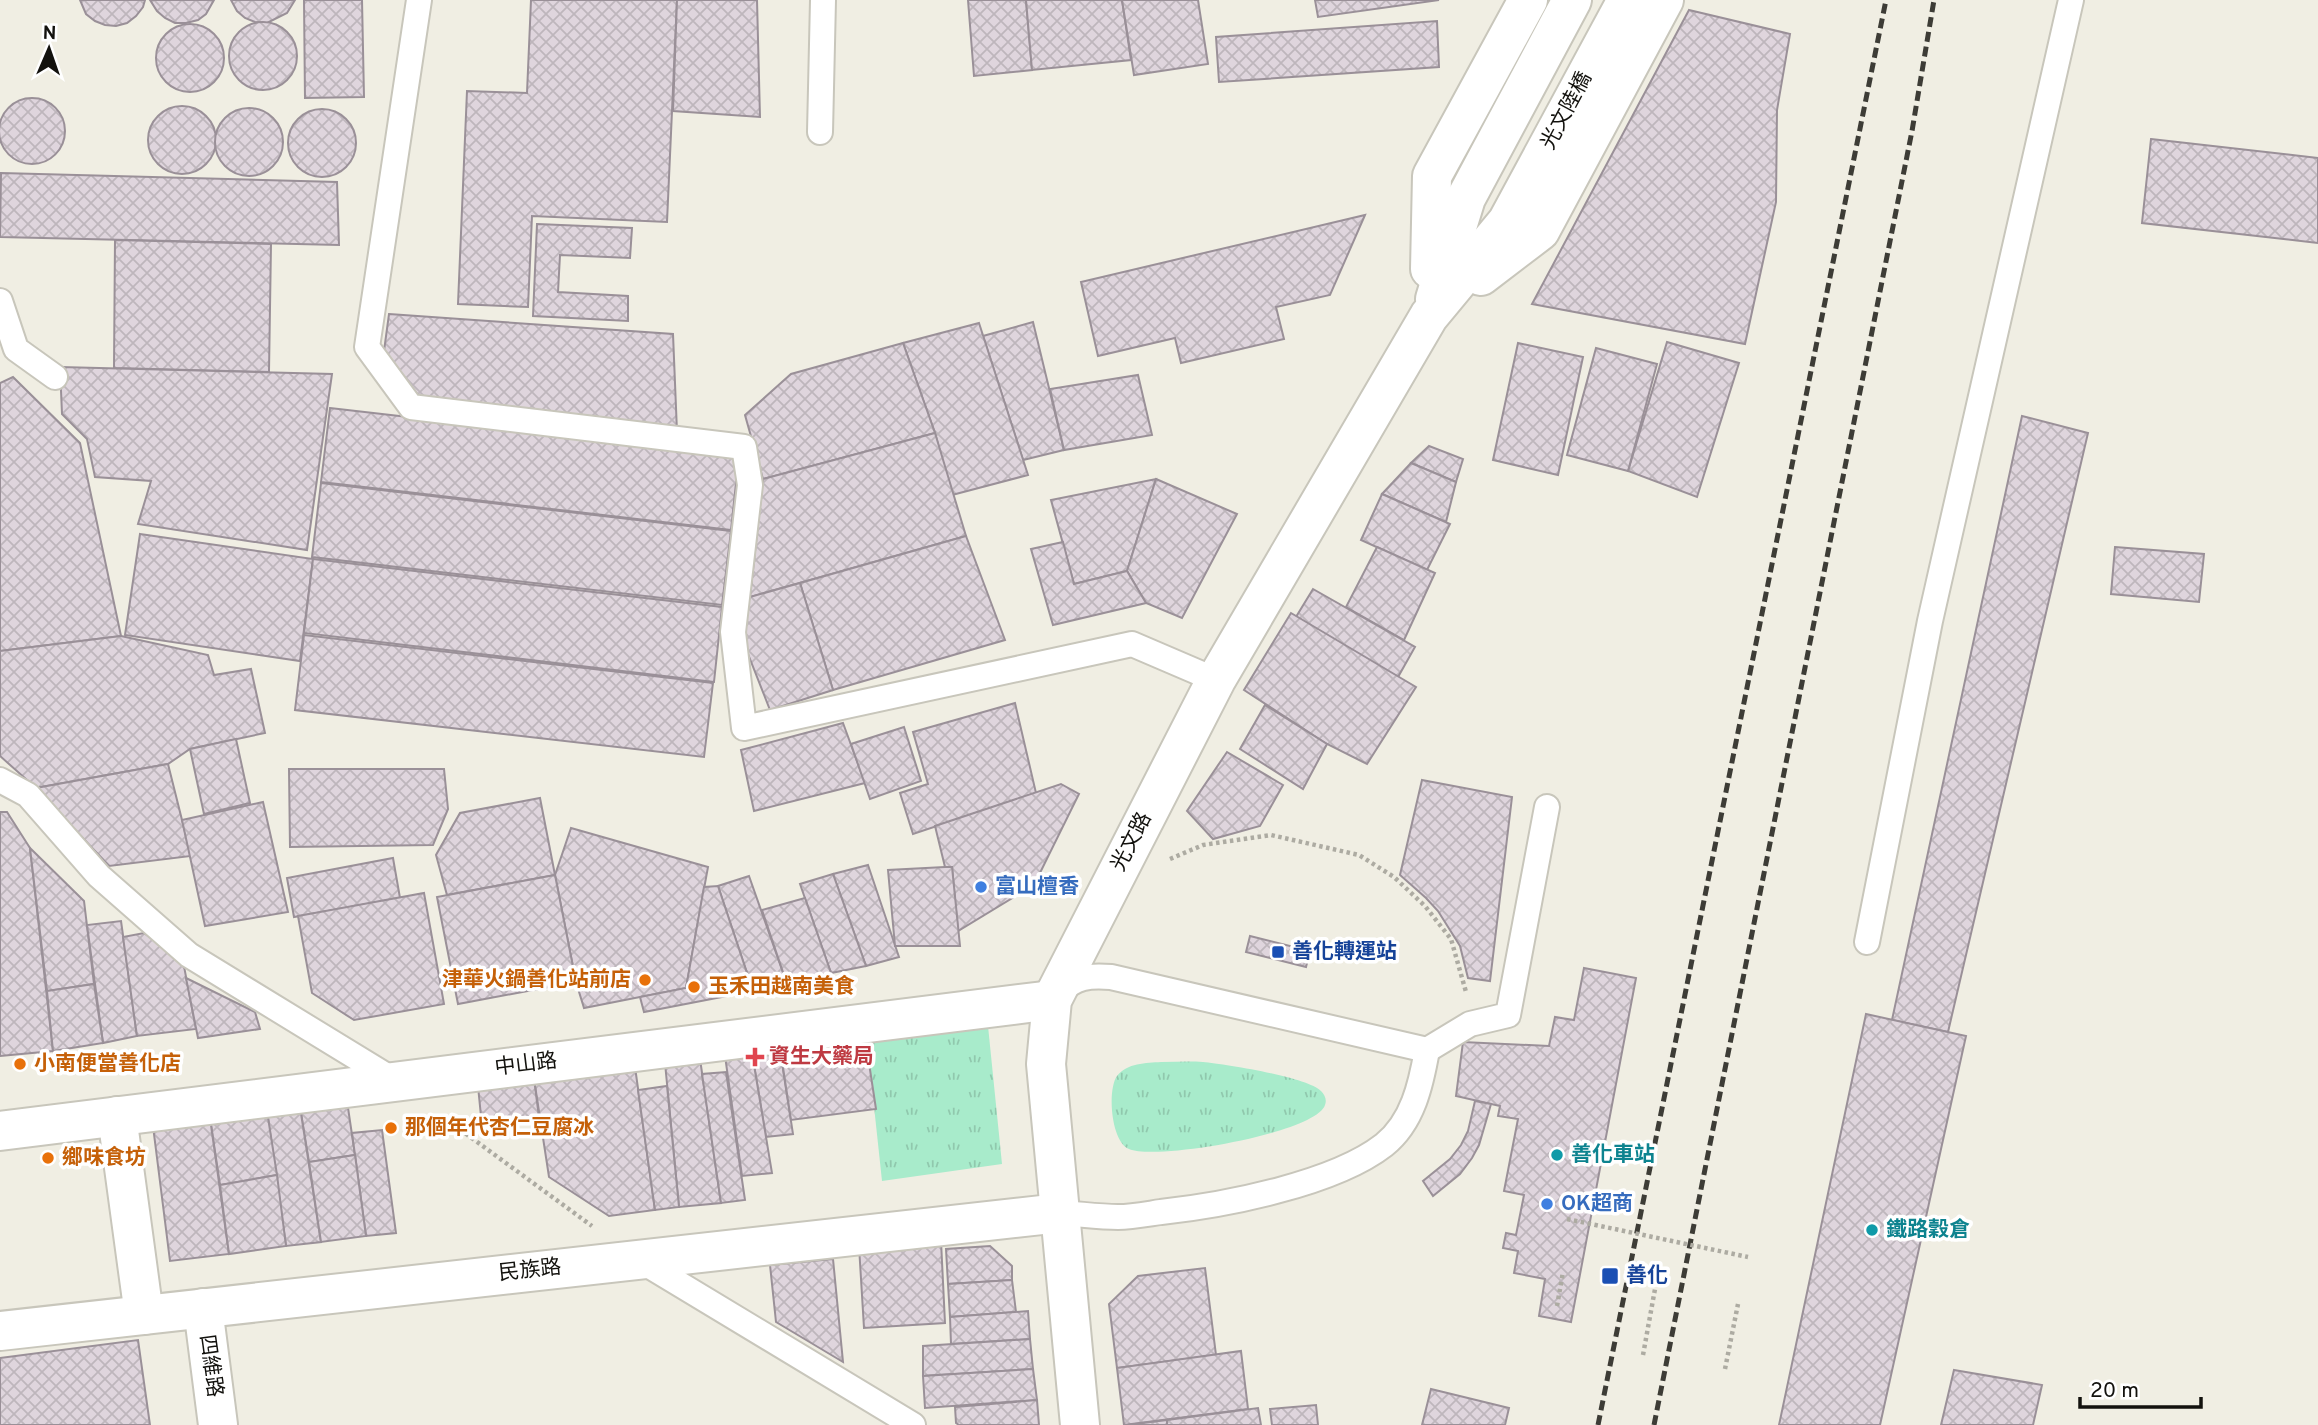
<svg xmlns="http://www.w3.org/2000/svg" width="2318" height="1425" font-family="Overpass,'Noto Sans TC',sans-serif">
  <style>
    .grass { fill: url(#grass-tufts) }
    .building { fill: url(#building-cross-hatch); stroke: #9a9098; stroke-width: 2 }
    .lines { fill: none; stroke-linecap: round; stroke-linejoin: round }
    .service-casing { stroke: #c8c6bb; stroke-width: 28 }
    .minor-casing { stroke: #c8c6bb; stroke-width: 42 }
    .tertiary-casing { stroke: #c8c6bb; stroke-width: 42 }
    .path { stroke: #adaba2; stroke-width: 4.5; stroke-dasharray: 3.5 3.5; stroke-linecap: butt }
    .service { stroke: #fff; stroke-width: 24 }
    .minor { stroke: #fff; stroke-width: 38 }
    .tertiary { stroke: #fff; stroke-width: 38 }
    .rail { stroke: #3d3c36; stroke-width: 5; stroke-dasharray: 10 5; stroke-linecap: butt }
    .path-bridge { stroke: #adaba2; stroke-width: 4.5; stroke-dasharray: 3.5 3.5; stroke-linecap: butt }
    .shop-dot { fill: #3f7fe0; stroke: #fff; stroke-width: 2.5 }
    .transit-dot { fill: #1a4fb4; stroke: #fff; stroke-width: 2.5 }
    .food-dot { fill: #e8710a; stroke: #fff; stroke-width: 2.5 }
    .health-dot { fill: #e0444e; stroke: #fff; stroke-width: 2.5 }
    .culture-dot { fill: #0f9aa8; stroke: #fff; stroke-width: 2.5 }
    .labels { text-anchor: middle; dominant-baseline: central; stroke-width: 7; stroke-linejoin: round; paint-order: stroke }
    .street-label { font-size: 21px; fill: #13120e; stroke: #fff }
    .shop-label { font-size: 21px; font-weight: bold; fill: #366cbe; stroke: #fff; text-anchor: start }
    .transit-label { font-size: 21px; font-weight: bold; fill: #164399; stroke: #fff; text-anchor: start }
    .food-label { font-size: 21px; font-weight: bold; fill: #c56008; stroke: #fff; text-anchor: start }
    .health-label { font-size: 21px; font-weight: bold; fill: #be3a42; stroke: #fff; text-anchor: start }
    .culture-label { font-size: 21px; font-weight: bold; fill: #0d838f; stroke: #fff; text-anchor: start }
  </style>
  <defs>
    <pattern id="grass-tufts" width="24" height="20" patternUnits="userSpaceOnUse" patternTransform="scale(1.75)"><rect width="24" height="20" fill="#a8ebcb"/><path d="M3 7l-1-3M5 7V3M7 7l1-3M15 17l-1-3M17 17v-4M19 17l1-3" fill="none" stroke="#90c8ad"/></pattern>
    <pattern id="building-cross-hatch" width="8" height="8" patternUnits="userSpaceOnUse" patternTransform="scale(1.75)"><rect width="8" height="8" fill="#dfd5dd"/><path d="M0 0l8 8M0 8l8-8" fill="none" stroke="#beb6bc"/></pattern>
  </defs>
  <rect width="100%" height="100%" fill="#f0eee3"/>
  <!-- grass -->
  <g class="grass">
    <path d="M988 1026 1002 1164 882 1181 867 1041Z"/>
    <path d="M1161 1062C1175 1062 1189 1061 1203 1062 1225 1064 1307 1077 1321 1091 1325 1095 1327 1100 1325 1105 1316 1133 1157 1161 1129 1149 1111 1142 1107 1090 1117 1076 1127 1063 1146 1063 1161 1062Z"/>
  </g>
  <!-- building -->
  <g class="building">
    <path d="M80 0H145L143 7 136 16 127 23 116 26 105 25 95 21 86 14Z"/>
    <path d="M150 0H214L206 14 198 20 186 23H175L165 18 157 11Z"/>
    <path d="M231 0H295L287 13 267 23 255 22 245 18 237 11Z"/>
    <path d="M304 0H362L364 97 305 98Z"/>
    <path d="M531 0H677L667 222 532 216 528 307 458 304 467 91 527 93Z"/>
    <path d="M677 0H757L760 117 673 111Z"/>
    <path d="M968 0H1028H1026L1032 70 974 76Z"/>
    <path d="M1026 0H1122L1131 60 1032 70Z"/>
    <path d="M1122 0H1198L1208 64 1134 75Z"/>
    <path d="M1315 0H1439L1318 17Z"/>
    <path d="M1689 10 1790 34 1777 110 1776 202 1745 344 1532 304Z"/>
    <path d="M1437 21 1439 67 1219 82 1216 37Z"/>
    <circle cx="263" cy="56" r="34"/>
    <circle cx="190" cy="58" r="34"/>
    <circle cx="32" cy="131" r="33"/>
    <circle cx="182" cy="140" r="34"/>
    <circle cx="249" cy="142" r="34"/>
    <circle cx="322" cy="143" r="34"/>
    <path d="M2151 139 2318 158V243L2142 223Z"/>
    <path d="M1 173 337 182 339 245 0 237Z"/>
    <path d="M1365 215 1330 295 1276 307 1284 339 1181 363 1175 338 1098 356 1081 282Z"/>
    <path d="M537 224 632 228 630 258 560 255 558 292 628 296V321L533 316Z"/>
    <path d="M115 240 271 244 269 372 114 368Z"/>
    <path d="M389 314 673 334 677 432 425 404 384 351Z"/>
    <path d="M1033 322 1064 450 1023 460 983 336Z"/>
    <path d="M979 323 1028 475 952 495 935 433 903 343Z"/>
    <path d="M1667 342 1739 363 1697 497 1628 471Z"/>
    <path d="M903 343 935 433 763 479 745 415 791 374Z"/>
    <path d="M1518 343 1583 357 1558 475 1493 460Z"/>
    <path d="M1596 348 1657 364 1628 471 1567 455Z"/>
    <path d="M60 367 332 374 307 550 138 524 151 481 95 477 87 439 62 414Z"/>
    <path d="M1138 375 1152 435 1064 450 1050 389Z"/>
    <path d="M13 377 80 443 121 636 0 651V383Z"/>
    <path d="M330 408 739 455 731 530 321 482Z"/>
    <path d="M2022 416 2088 433 1948 1032 1892 1020Z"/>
    <path d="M935 433 966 536 750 597 763 479Z"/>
    <path d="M1429 446 1463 459 1456 482 1411 463Z"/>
    <path d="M1411 463 1456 482 1446 522 1382 494Z"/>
    <path d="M1156 479 1127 571 1074 584 1051 500Z"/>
    <path d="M1156 479 1237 514 1182 618 1146 603 1127 571Z"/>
    <path d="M321 483 731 531 722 605 312 557Z"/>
    <path d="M1382 494 1450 524 1427 570 1361 540Z"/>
    <path d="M140 534 313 559 300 661 125 635Z"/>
    <path d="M966 536 1005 640 833 690 800 583Z"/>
    <path d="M1063 542 1074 584 1127 571 1146 603 1053 625 1031 549Z"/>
    <path d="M1377 547 1435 573 1404 640 1346 607Z"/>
    <path d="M2115 547 2204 554 2199 602 2111 594Z"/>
    <path d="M313 559 722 607 714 682 304 633Z"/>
    <path d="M800 583 833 690 770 710 739 631 750 597Z"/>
    <path d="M1313 589 1415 647 1398 677 1296 617Z"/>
    <path d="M1291 613 1416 687 1367 764 1327 744 1244 690Z"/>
    <path d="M304 635 713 683 704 757 295 710Z"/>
    <path d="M121 636 208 655 214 675 251 669 265 733 190 749 168 764 36 788 0 756V651Z"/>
    <path d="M1015 703 1036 793 913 834 900 793 928 784 913 732Z"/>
    <path d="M1265 705 1327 744 1303 789 1240 749Z"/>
    <path d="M843 723 865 783 754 811 741 750Z"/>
    <path d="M904 727 921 781 870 799 851 744Z"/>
    <path d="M236 739 250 803 204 814 190 749Z"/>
    <path d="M1227 752 1283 785 1260 826 1213 839 1187 811Z"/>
    <path d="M168 764 191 856 109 866 36 788Z"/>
    <path d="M289 769H444L448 809 433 845 290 847Z"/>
    <path d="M1422 780 1512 797 1490 981 1468 978 1460 946 1438 911 1426 898 1400 875Z"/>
    <path d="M1061 784 1079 794 1034 885 958 931 952 867H945L935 826Z"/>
    <path d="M540 798 555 875 447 895 436 855 460 813Z"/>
    <path d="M263 802 288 912 205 926 182 820Z"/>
    <path d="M0 812H7L30 848 53 1051 0 1056Z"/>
    <path d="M571 828 708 867 686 988 584 1008 576 982 555 875Z"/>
    <path d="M30 848 84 901 94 984 47 991Z"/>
    <path d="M393 858 400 898 294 917 287 878Z"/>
    <path d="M868 865 899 957 866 966 833 874Z"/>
    <path d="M945 867H952L960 946H895L888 870Z"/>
    <path d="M833 874 866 966 831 973 800 884Z"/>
    <path d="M555 875 576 982 458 1004 437 897Z"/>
    <path d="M749 876 787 984 753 991 718 886Z"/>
    <path d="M718 886 753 991 644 1012 640 997 686 988 704 887Z"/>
    <path d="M424 893 444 1004 354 1020 312 993 298 916Z"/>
    <path d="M805 898 831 973 787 984 762 910Z"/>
    <path d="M121 921 137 1036 103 1043 87 925Z"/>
    <path d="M144 933 183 961 196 1029 137 1036 123 937Z"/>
    <path d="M1250 936 1310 951 1306 967 1246 952Z"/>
    <path d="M1584 968 1636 978 1571 1322 1539 1316 1545 1279 1514 1273 1518 1251 1503 1248 1506 1233 1516 1235 1524 1195 1504 1191 1518 1119 1498 1116 1500 1106 1456 1096 1463 1042 1549 1046 1555 1017 1574 1020Z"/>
    <path d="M186 978 255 1012 260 1029 198 1038Z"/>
    <path d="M94 984 103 1043 53 1051 47 991Z"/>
    <path d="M1866 1014 1966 1036 1880 1425H1779Z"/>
    <path d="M780 1050 793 1134 766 1137 752 1053Z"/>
    <path d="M867 1050 876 1109 791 1120 782 1061Z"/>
    <path d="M752 1053 772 1173 742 1176 725 1056Z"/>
    <path d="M700 1059 721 1203 679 1207 665 1063Z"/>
    <path d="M635 1067 655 1210 609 1216 549 1177 534 1079Z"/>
    <path d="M726 1072 745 1200 721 1203 702 1074Z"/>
    <path d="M534 1079 539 1117 482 1126 478 1086Z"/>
    <path d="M667 1086 679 1207 655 1210 638 1090Z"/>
    <path d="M347 1101 355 1155 309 1162 300 1107Z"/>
    <path d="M1475 1101 1491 1104 1479 1145 1472 1158 1460 1174 1433 1196 1423 1181 1450 1159 1461 1145 1468 1131Z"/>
    <path d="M300 1107 321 1242 286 1246 267 1111Z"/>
    <path d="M267 1111 277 1175 220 1185 210 1118Z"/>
    <path d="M210 1118 229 1254 170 1261 153 1126Z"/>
    <path d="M382 1130 396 1233 366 1236 352 1133Z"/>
    <path d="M355 1155 366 1236 321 1242 309 1162Z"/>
    <path d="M277 1175 286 1246 229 1254 220 1185Z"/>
    <path d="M941 1241 945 1323 864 1328 859 1246Z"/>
    <path d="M990 1246 1012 1266V1280L948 1284 946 1249Z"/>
    <path d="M833 1259 843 1362 776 1322 770 1265Z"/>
    <path d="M1205 1268 1216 1355 1117 1368 1109 1304 1138 1276Z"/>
    <path d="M1012 1280 1016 1312 950 1317 948 1284Z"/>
    <path d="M1028 1311 1030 1339 951 1344 950 1317Z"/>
    <path d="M1030 1339 1033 1369 923 1376V1346Z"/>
    <path d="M138 1340 150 1425H0V1358Z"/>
    <path d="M1241 1351 1248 1409 1124 1425 1117 1368Z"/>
    <path d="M1033 1369 1037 1400 925 1408 923 1376Z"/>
    <path d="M1954 1370 2042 1385 2033 1425H1941Z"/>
    <path d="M1431 1389 1509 1408 1505 1425H1422Z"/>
    <path d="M1037 1400 1039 1425H959L956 1423 955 1407Z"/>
    <path d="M1316 1405 1318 1425H1272L1270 1409Z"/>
    <path d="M1258 1408 1261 1425H1167V1420Z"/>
    <path d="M1167 1420V1425H1127Z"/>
  </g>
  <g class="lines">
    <defs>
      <g id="service">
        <path d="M419 0 367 347 411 407 744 447 750 485 733 632 744 728 1132 644 1216 680"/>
        <path d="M820 132 823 0"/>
        <path d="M0 301 16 349 55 377"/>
        <path d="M0 780 28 795 99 876 189 955 395 1081"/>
        <path d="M1867 942 1930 621 2071 0"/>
        <path d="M1060 992C1075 977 1089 975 1111 977L1427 1050C1421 1084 1413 1122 1384 1145 1334 1184 1225 1205 1161 1212 1147 1214 1132 1217 1118 1217 1099 1217 1079 1214 1060 1213"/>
        <path d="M1427 1050 1470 1024 1508 1015 1547 807"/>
        <path d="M638 1259 913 1425"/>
      </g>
      <g id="minor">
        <path d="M117 1116 144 1315"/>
        <path d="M0 1131 1052 1000"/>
        <path d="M203 1308 218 1425"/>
        <path d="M0 1331 1060 1213"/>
      </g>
      <g id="tertiary">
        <path d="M1430 269 1432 176 1528 0"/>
        <path d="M1481 276 1540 231 1664 0"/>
        <path d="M1435 299 1466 198 1572 0"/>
        <path d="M1080 1425 1046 1064 1052 1000 1216 680 1429 316 1507 222 1627 0"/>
      </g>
    </defs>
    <!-- service casing -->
    <use href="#service" class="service-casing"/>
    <!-- minor casing -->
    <use href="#minor" class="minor-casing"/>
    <!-- tertiary casing -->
    <use href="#tertiary" class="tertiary-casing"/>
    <!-- path -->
    <g class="path">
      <path d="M1170 859 1203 845 1271 835 1359 855 1394 877 1425 906 1451 939 1466 992"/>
      <path d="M443 1117 592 1226"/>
      <path d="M1557 1306 1563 1272"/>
      <path d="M1643 1355 1655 1289"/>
      <path d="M1725 1369 1738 1304"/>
    </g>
    <!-- service -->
    <use href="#service" class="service"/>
    <!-- minor -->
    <use href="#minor" class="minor"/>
    <!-- tertiary -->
    <use href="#tertiary" class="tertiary"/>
    <!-- rail -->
    <g class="rail">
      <path d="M1598 1425 1886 0"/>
      <path d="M1654 1425 1912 131 1934 0"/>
    </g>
    <!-- path-bridge -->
    <path class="path-bridge" d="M1567 1219 1748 1257"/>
  </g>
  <!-- markers -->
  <g class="shop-dot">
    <circle cx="981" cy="887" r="7"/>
    <circle cx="1547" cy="1204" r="7"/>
  </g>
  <g class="transit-dot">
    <rect x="1271" y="945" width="14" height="14" rx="3.5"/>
    <rect x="1601" y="1267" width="18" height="18" rx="3.5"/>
  </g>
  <g class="food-dot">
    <circle cx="645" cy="980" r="7"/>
    <circle cx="694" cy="987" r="7"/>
    <circle cx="20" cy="1064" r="7"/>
    <circle cx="391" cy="1128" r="7"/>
    <circle cx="48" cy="1158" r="7"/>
  </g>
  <path class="health-dot" d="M751.5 1046.5h7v7h7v7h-7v7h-7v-7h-7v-7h7z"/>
  <g class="culture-dot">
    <circle cx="1557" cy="1155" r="7"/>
    <circle cx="1872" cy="1230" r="7"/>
  </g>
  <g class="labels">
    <!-- street labels -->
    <g class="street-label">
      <text transform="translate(1567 111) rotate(-62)">光文陸橋</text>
      <text transform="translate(1132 842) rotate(-63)">光文路</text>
      <text transform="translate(526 1065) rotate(-7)">中山路</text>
      <text transform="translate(530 1271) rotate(-6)">民族路</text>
      <text transform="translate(210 1366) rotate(82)">四維路</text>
    </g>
    <!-- shop labels -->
    <g class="shop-label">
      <text x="995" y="887">富山檀香</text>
      <text x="1561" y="1204">OK超商</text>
    </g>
    <!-- transit labels -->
    <g class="transit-label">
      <text x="1292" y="952">善化轉運站</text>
      <text x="1626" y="1276">善化</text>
    </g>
    <!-- food labels -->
    <g class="food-label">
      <text x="631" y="980" text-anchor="end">津華火鍋善化站前店</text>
      <text x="708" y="987">玉禾田越南美食</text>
      <text x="34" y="1064">小南便當善化店</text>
      <text x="405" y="1128">那個年代杏仁豆腐冰</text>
      <text x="62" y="1158">鄉味食坊</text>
    </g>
    <!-- health labels -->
    <g class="health-label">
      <text x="769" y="1057">資生大藥局</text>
    </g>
    <!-- culture labels -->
    <g class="culture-label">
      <text x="1571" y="1155">善化車站</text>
      <text x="1886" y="1230">鐵路穀倉</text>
    </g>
  </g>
  <!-- north arrow -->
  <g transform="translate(49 49) rotate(2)" stroke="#ffffff" stroke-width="5" paint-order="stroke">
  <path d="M0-5L12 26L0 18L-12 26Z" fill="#13120e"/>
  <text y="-10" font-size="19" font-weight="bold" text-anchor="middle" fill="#13120e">N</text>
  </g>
  <!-- scale -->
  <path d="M2080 1397v10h121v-10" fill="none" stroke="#13120e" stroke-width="3.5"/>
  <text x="2090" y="1397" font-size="21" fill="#13120e" stroke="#ffffff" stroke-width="5" paint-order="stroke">20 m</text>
</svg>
